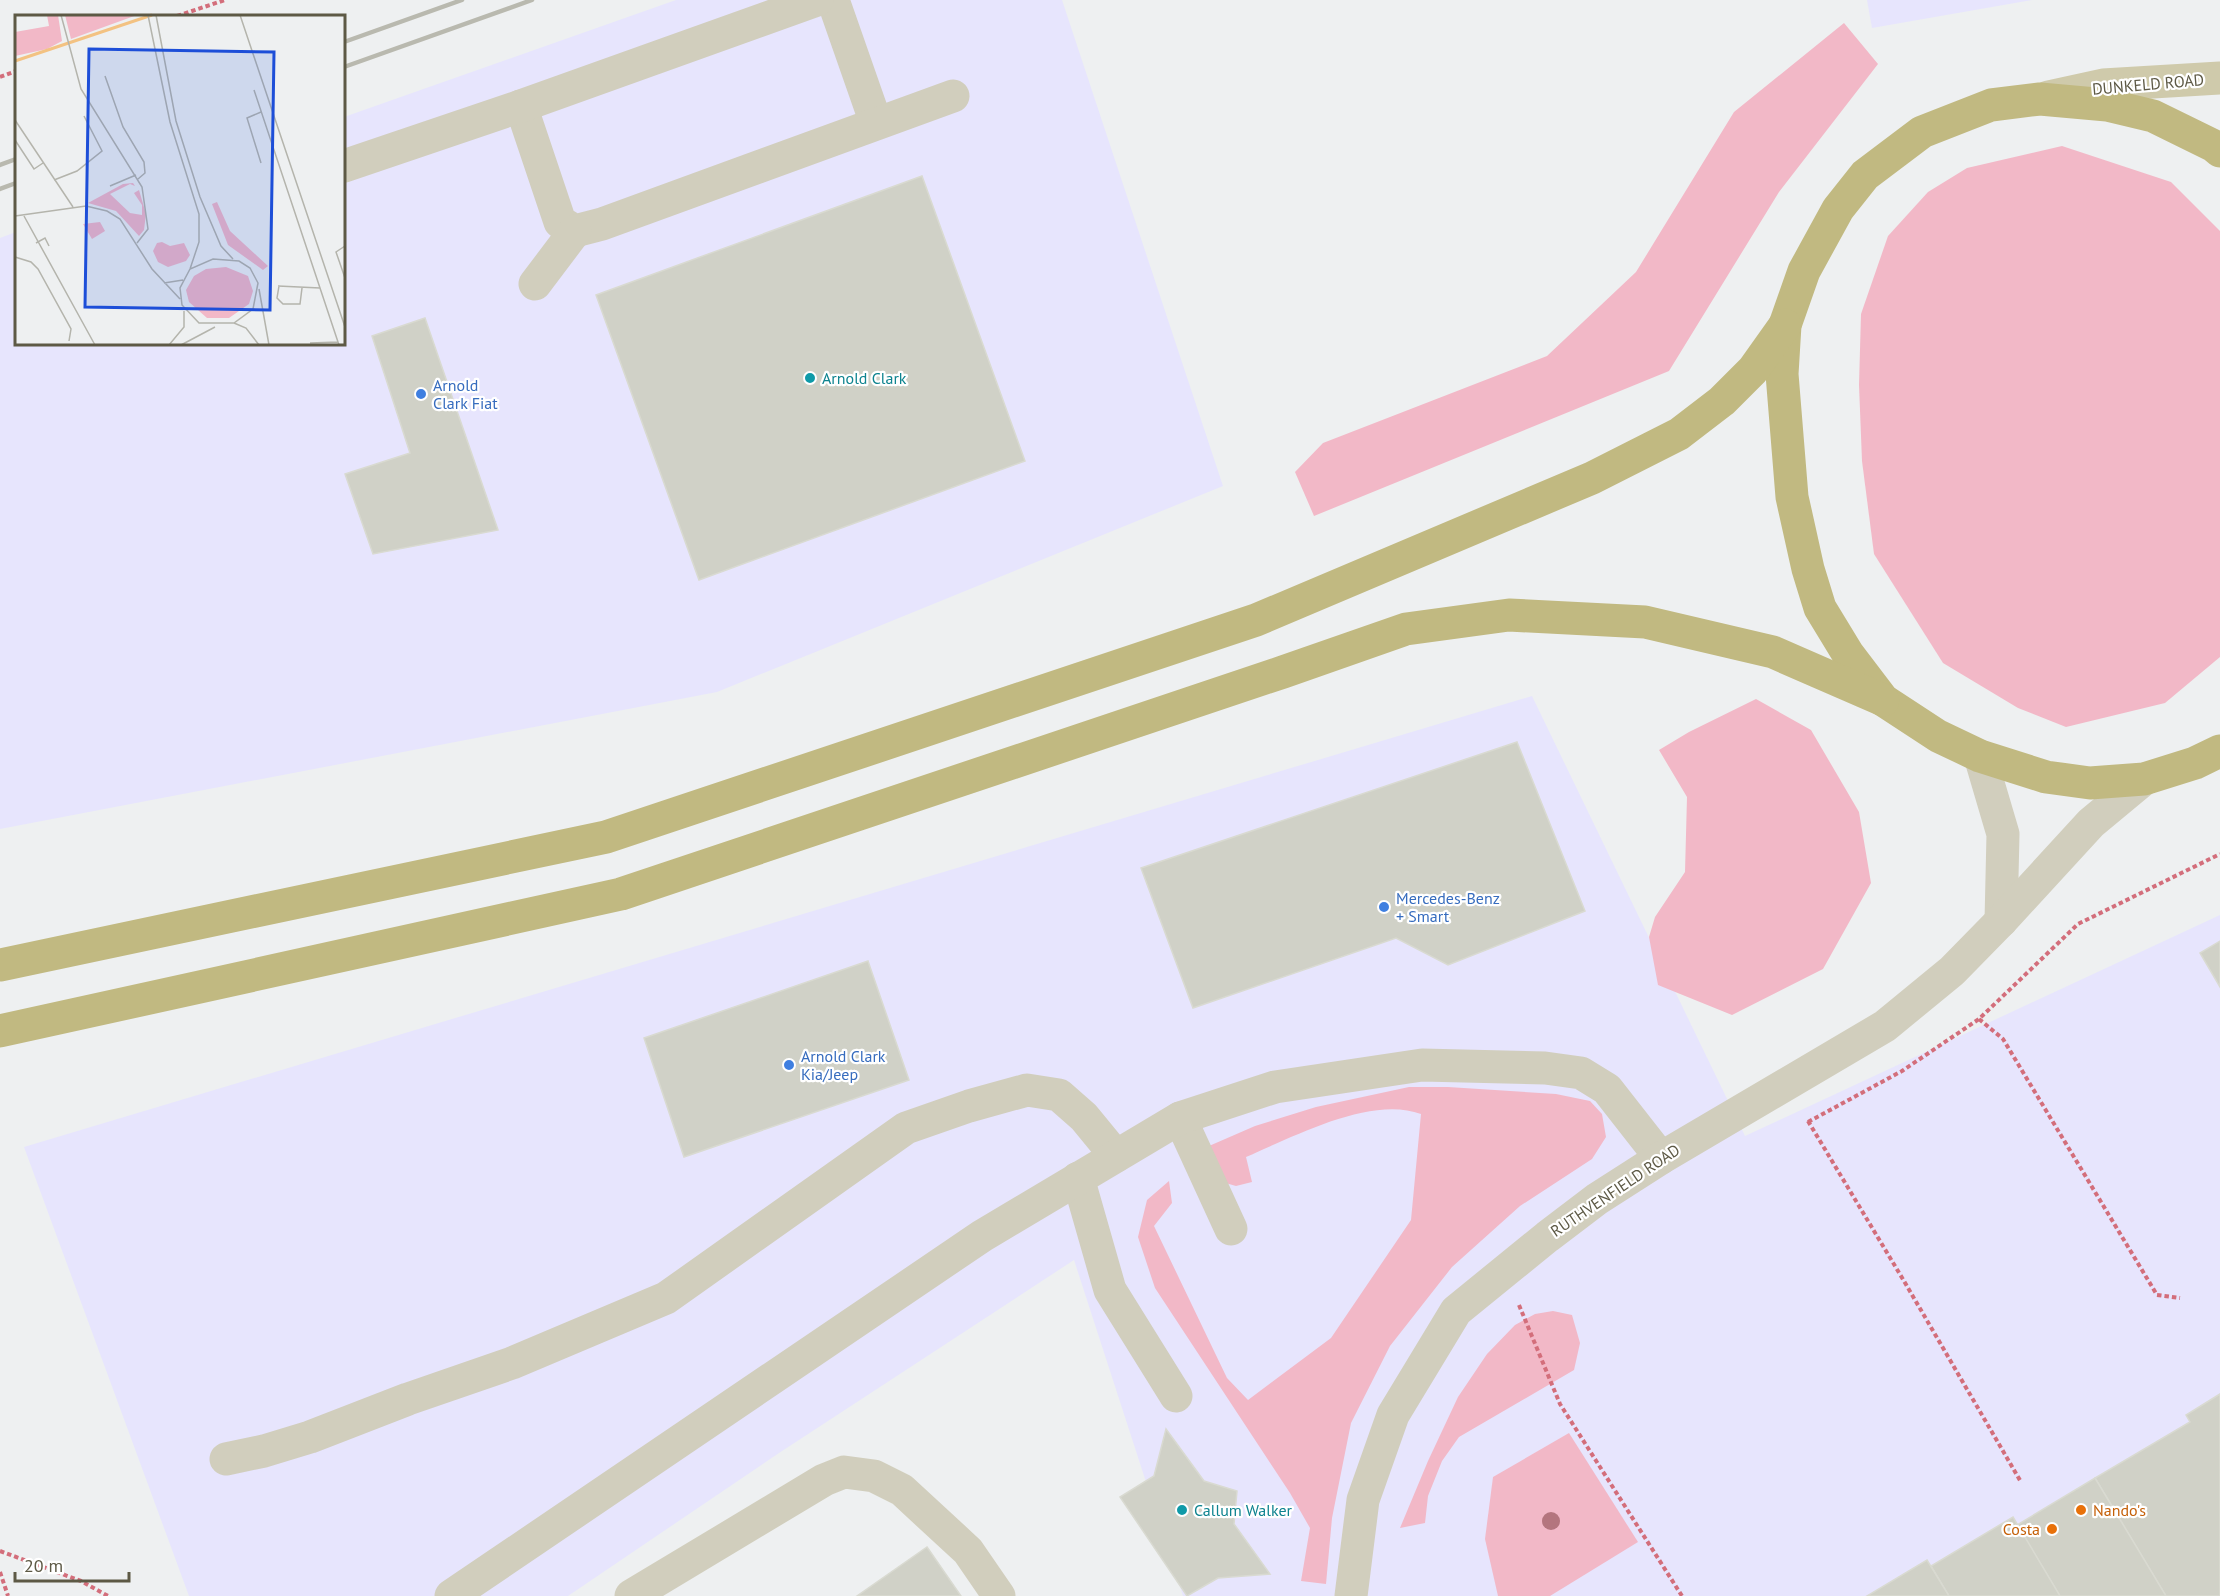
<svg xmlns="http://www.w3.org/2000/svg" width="2220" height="1596" font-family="'PT Sans',sans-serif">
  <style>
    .commercial { fill: #e7e5fd }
    .green { fill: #f2b8c7 }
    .building { fill: #d0d1c7; stroke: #d9dad1; stroke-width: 1.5 }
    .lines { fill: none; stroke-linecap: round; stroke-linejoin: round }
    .path { stroke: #d36e7b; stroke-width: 4; stroke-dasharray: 4.5 3; stroke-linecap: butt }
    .minor { stroke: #d1cebd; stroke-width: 33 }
    .major { stroke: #cfcaab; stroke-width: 33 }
    .highway { stroke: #c1b981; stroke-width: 33 }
    .rail { stroke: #b9b9af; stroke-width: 4.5 }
    .tree { fill: #b4757e }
    .culture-dot { fill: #0f9aa8; stroke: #fff; stroke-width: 2 }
    .shop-dot { fill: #3f7fe0; stroke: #fff; stroke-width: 2 }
    .food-dot { fill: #e8710a; stroke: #fff; stroke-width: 2 }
    .labels { text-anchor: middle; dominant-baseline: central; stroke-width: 4.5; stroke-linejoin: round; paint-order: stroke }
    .street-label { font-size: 16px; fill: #5d5945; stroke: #fff }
    .culture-label { font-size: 16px; fill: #0d838f; stroke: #fff; text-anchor: start }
    .shop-label { font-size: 16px; fill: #366cbe; stroke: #fff; text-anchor: start }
    .food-label { font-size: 16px; fill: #c56008; stroke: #fff; text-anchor: start }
    .inset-river { fill: none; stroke: #f3c282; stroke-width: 3 }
    .inset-road { fill: none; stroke: #b4b4ac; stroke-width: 1.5 }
    .view { fill: #1d4ed8; fill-opacity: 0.15; stroke: #1d4ed8; stroke-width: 3 }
    .inset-edge { fill: none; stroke: #5d5945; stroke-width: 3 }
  </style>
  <rect width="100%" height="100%" fill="#eef0f1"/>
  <!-- commercial -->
  <g class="commercial">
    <path d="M676 0H1062L1223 486 717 692 0 829V238L16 232V344H344V117Z"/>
    <path d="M1867 0H2032L1872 28Z"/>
    <path d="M1532 696 1745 1136 2220 915V1596H1183L1074 1260 779 1453 568 1596H189L24 1147Z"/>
  </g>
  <!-- green -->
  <g class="green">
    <path d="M1844 23 1878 64 1779 192 1669 371 1314 516 1295 472 1323 443 1547 356 1636 272 1734 112Z"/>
    <path d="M2062 146 2171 182 2220 231V657L2165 703 2066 727 2018 708 1943 663 1874 554 1862 461 1859 385 1861 314 1888 236 1928 192 1967 168Z"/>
    <path d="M1756 699 1811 730 1859 812 1871 883 1823 969 1732 1015 1658 985 1649 937 1655 917 1685 872 1687 797 1659 750 1689 732Z"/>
    <path d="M1409 1087H1448L1556 1094 1590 1101 1602 1114 1606 1137 1592 1159 1520 1206 1452 1267 1390 1346 1351 1423 1332 1518 1326 1584 1301 1581 1310 1528 1290 1493 1155 1288 1138 1237 1147 1200 1169 1181 1172 1203 1154 1226 1227 1378 1248 1400 1331 1338 1411 1220 1421 1114C1371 1095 1293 1137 1246 1157L1252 1182 1236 1186 1222 1182 1209 1146 1255 1126 1316 1107Z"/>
    <path d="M1553 1311 1572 1315 1580 1343 1574 1370 1459 1437 1442 1461 1428 1496 1425 1523 1400 1528 1428 1461 1458 1397 1487 1354 1515 1325 1535 1314Z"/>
    <path d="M1569 1433 1638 1542 1550 1596H1498L1485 1539 1493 1477Z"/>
  </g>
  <!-- building -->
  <g class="building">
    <path d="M922 176 1025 461 699 580 596 295Z"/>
    <path d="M425 318 498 530 373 554 345 474 410 453 372 336Z"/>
    <path d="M1517 742 1585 911 1448 965 1396 938 1193 1008 1141 868Z"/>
    <path d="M2220 941V987L2200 953Z"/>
    <path d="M868 961 909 1080 684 1157 644 1038Z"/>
    <path d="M2220 1394V1596H2166L2095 1478 2190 1422 2186 1415Z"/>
    <path d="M1166 1429 1204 1481 1237 1491 1234 1524 1270 1574 1218 1578 1187 1596 1120 1497 1154 1476Z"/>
    <path d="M2095 1478 2166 1596H2060L2017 1525Z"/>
    <path d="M2013 1517 2060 1596H1949L1931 1566Z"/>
    <path d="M927 1547 961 1596H857Z"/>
    <path d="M1927 1560 1949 1596H1867Z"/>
  </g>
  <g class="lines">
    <!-- path -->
    <g class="path">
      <path d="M177 16 225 0"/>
      <path d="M0 77 16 71"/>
      <path d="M1979 1019 2003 1039 2157 1295 2180 1298"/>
      <path d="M1808 1121 1904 1281 2021 1482"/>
      <path d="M1808 1122 1902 1071 1979 1019 2078 924 2220 854"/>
      <path d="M1519 1305 1560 1404 1682 1596"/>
      <path d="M0 1551 81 1581 108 1596"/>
      <path d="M0 1572 8 1596"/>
    </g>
    <!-- minor -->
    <g class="minor">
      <path d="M833 0 876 123"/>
      <path d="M521 106 560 222 575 231 602 224 953 96"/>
      <path d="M344 166 521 106 817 0"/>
      <path d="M535 284 575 231"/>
      <path d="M1980 756 2003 834 2001 921"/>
      <path d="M1180 1118 1231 1229"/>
      <path d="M1078 1178 1110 1290 1176 1396"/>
      <path d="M226 1459 264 1451 310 1437 408 1399 512 1363 666 1298 906 1128 969 1106 1027 1090 1059 1095 1084 1117 1116 1156"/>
      <path d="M451 1596 982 1236 1180 1118 1275 1087 1422 1065 1545 1068 1581 1073 1607 1089 1661 1158"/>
      <path d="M631 1596 824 1480 844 1472 874 1476 902 1490 968 1551 999 1596"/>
      <path d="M1351 1596 1363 1500 1393 1415 1456 1311 1547 1237 1597 1199 1661 1158 1885 1026 1952 971 2001 921 2091 823 2144 779"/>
    </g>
    <!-- major -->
    <path class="major" d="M2048 97 2103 85 2220 78"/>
    <!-- highway -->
    <g class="highway">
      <path d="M2220 151 2214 146 2153 116 2107 105 2040 99 1991 105 1922 132 1865 175 1838 209 1804 271 1785 325 1782 374 1792 497 1808 569 1820 608 1848 654 1883 700 1938 736 1980 756 2046 777 2090 783 2144 779 2195 763 2220 751"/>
      <path d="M0 965 606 837 1256 620 1592 478 1679 434 1722 401 1753 370 1785 325"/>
      <path d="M0 1031 621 894 1283 672 1406 629 1509 615 1645 622 1773 652 1883 700"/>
    </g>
    <!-- rail -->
    <g class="rail">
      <path d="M344 42 462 0"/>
      <path d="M344 67 532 0"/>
      <path d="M0 165 16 159"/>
      <path d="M0 189 16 183"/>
    </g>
  </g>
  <!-- trees -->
  <circle class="tree" cx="1551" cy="1521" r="9"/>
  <!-- markers -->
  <g class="culture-dot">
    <circle cx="810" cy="378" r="6"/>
    <circle cx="1182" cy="1510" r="6"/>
  </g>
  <g class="shop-dot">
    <circle cx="421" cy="394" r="6"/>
    <circle cx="1384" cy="907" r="6"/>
    <circle cx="789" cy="1065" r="6"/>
  </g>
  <g class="food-dot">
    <circle cx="2081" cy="1510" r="6"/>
    <circle cx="2052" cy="1529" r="6"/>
  </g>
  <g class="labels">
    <!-- street labels -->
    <g class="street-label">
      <text transform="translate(2148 84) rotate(-5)">DUNKELD ROAD</text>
      <text transform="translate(1615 1190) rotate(-34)">RUTHVENFIELD ROAD</text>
    </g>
    <!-- culture labels -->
    <g class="culture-label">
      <text x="822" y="378">Arnold Clark</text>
      <text x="1194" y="1510">Callum Walker</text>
    </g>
    <!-- shop labels -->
    <g class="shop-label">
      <text x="433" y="385">Arnold<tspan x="433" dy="18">Clark Fiat</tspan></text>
      <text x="1396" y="898">Mercedes-Benz<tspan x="1396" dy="18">+ Smart</tspan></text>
      <text x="801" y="1056">Arnold Clark<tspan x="801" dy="18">Kia/Jeep</tspan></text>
    </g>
    <!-- food labels -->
    <g class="food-label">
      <text x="2093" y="1510">Nando's</text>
      <text x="2040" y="1529" text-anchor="end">Costa</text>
    </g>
  </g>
  <!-- overview -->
  <g transform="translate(15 15)">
    <rect width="330" height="330" fill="#eef0f1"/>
    <path d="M32 0H43L47 26 32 34 0 41V17L34 11ZM50 0H122L56 24ZM118 168 120 171 115 169 95 179 115 198 127 200V190L119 178 124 175 131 199 129 215 124 221 101 196 73 188 108 169ZM202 187 215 216 253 251 248 255 213 230 197 189ZM85 207 90 216 77 224 68 209ZM147 227 155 231 169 228 175 240 171 246 153 252 143 247 138 236 142 228ZM211 252 233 261 238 276 234 289 214 303H192L174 287 171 275 179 261 191 254Z" fill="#f2b8c7"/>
    <path class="inset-river" d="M0 46 137 0"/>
    <path class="inset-road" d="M46 0 66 74 127 172 133 214 122 228M133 0 155 107 184 199V227L175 254M141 0 161 106 185 182 206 231 218 244M225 0 330 312M90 61 108 112 129 147 130 158 123 164M239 75 324 330M246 97 232 103 246 148M0 105 58 192M0 125 19 154 28 148M39 165 62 156 87 136 69 101M95 171 121 160M0 201 71 191 92 196 105 204 137 254 165 284M9 201 80 330M21 228 30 223 34 231M330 231 321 237 330 263M0 242 16 247 23 254 56 314 54 326M198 244 224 246 235 253 243 268 238 294 219 308H184L167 290 165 273 175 254ZM149 268 168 265M263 271 305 273M264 271 262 283 268 289H285L287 273M244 274 254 330M219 308 231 313 244 330M295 328 323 327M154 330 169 312V296M166 330 200 312"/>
    <path class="view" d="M74 34 259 37 255 295 70 292Z"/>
    <rect width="330" height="330" class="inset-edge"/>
  </g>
  <!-- scale -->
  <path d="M15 1572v9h114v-9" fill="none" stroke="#5d5945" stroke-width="3"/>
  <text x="24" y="1572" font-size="18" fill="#5d5945" stroke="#ffffff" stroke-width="4.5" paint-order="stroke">20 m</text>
</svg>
